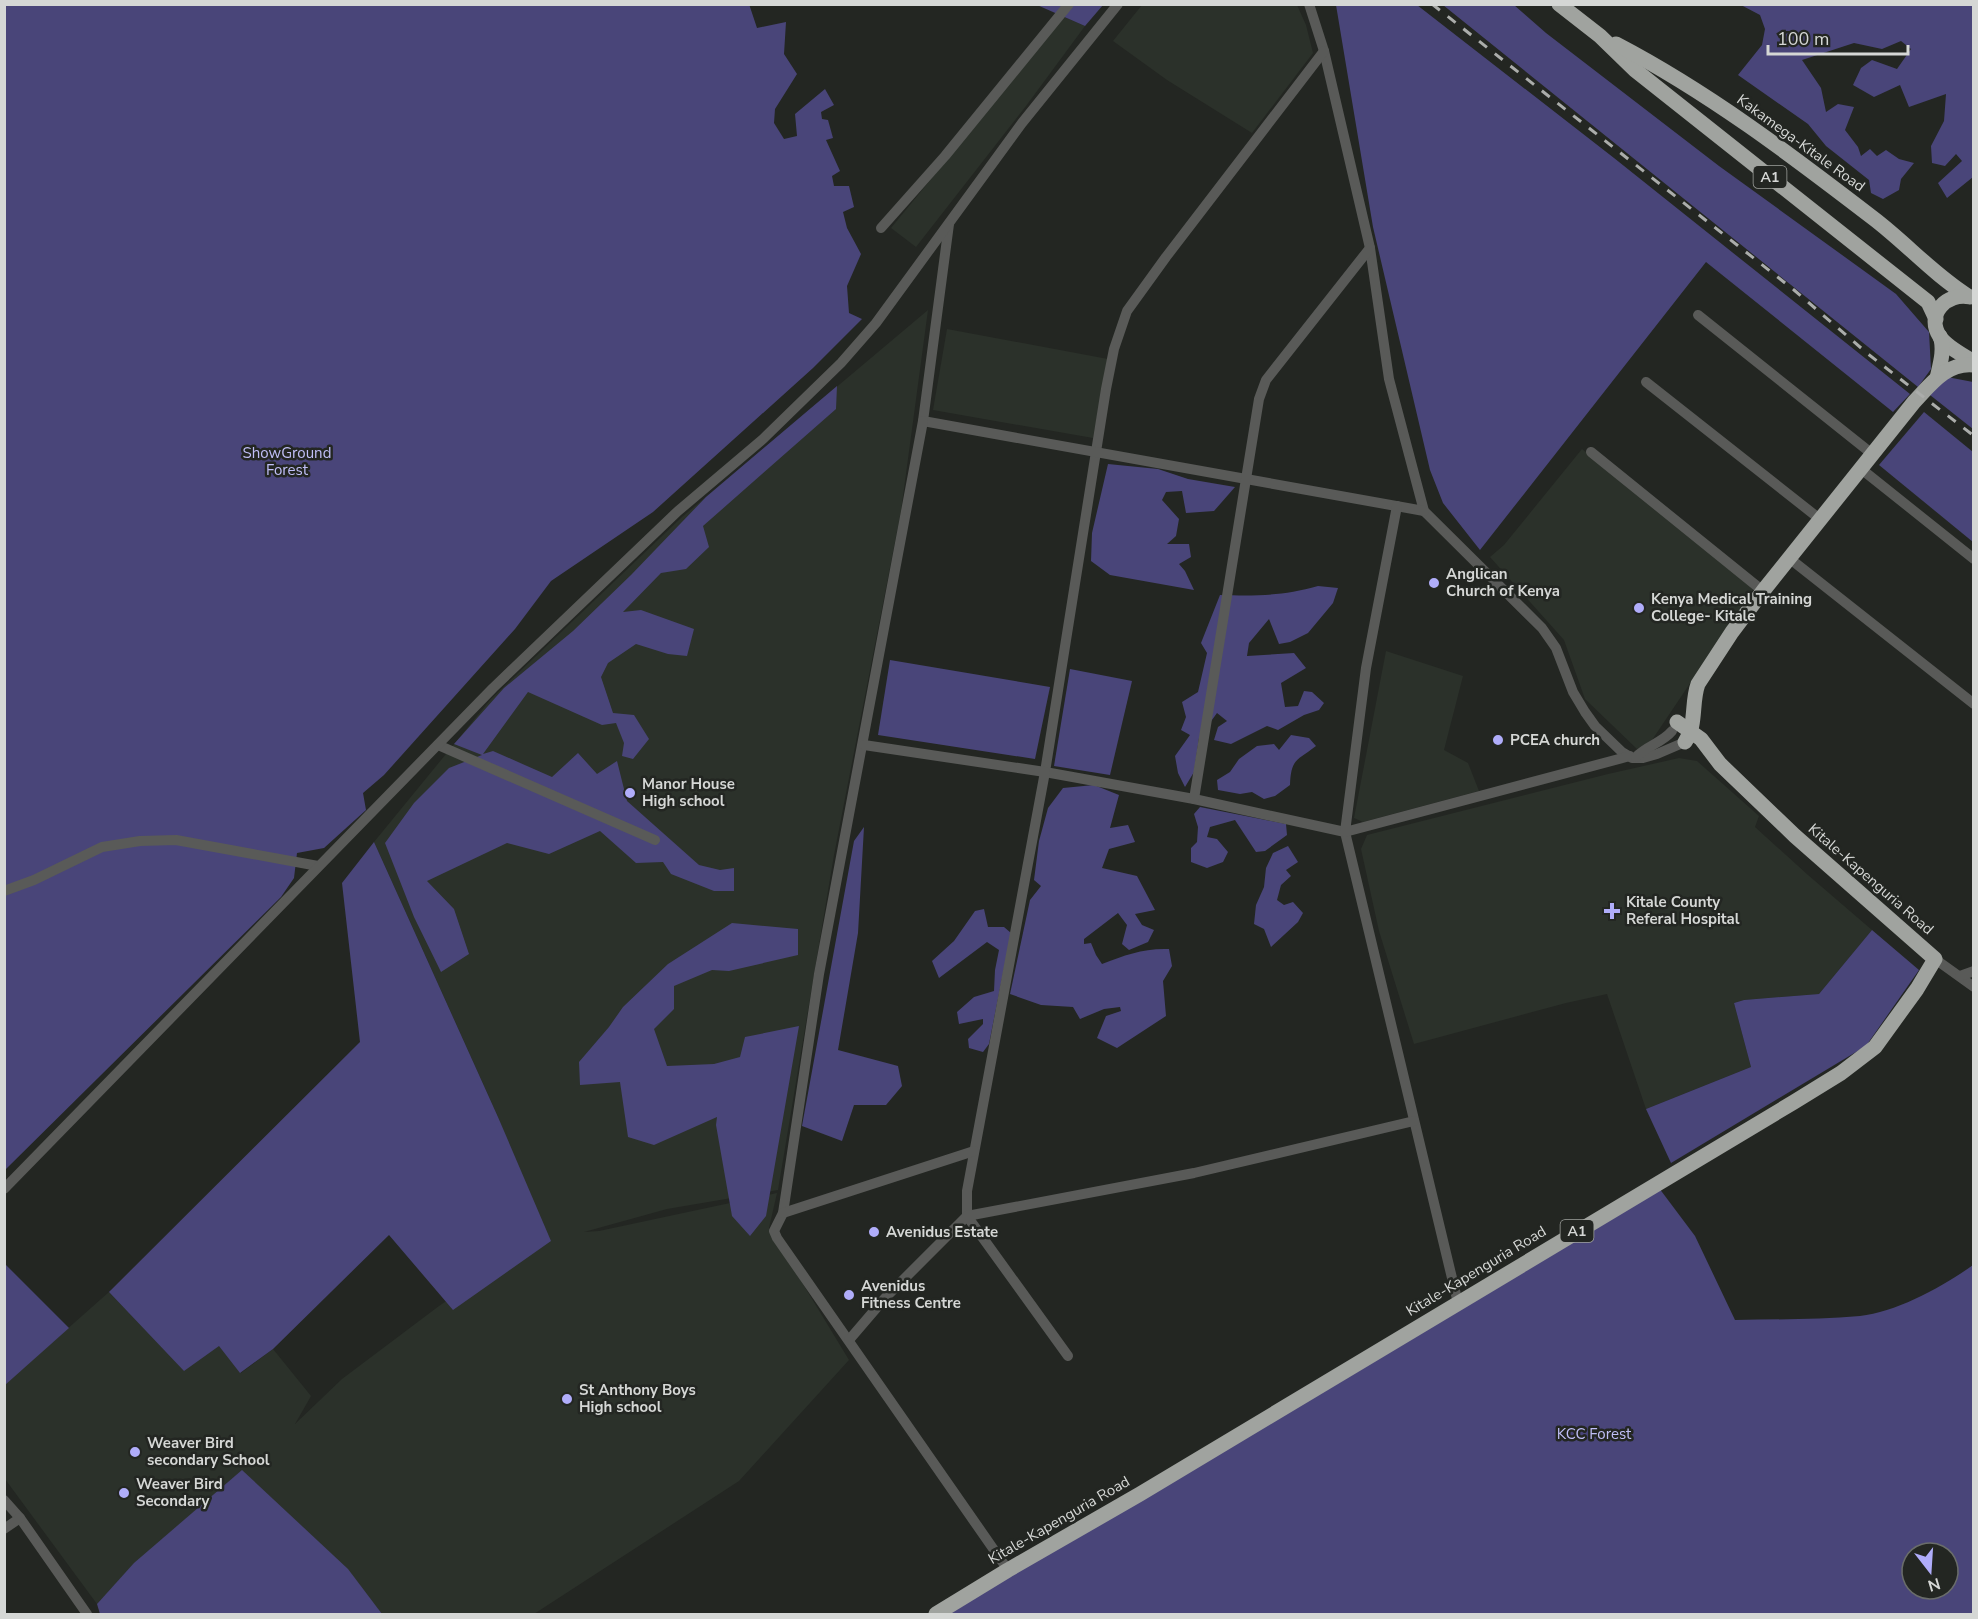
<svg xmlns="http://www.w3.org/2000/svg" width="1978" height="1619" font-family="'Nunito Sans',sans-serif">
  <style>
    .built { fill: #2b312a }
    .green { fill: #494579; fill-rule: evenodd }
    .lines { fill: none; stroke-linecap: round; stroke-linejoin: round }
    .minor { stroke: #595a58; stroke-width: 10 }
    .highway { stroke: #a0a39f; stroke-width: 15 }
    .rail { stroke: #abadab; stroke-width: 3; stroke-dasharray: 10 10; stroke-linecap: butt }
    .poi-dot { fill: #b0adfa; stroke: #232622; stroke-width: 2 }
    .labels { text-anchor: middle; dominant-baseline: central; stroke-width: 5; stroke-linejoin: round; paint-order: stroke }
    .shield { fill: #232622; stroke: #a0a29f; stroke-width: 1.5 }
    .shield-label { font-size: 14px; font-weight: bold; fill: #d5d7d5 }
    .street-label { font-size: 15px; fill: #d5d7d5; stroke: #232622 }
    .park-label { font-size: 15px; fill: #c0bff7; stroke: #232622 }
    .poi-label { font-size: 15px; font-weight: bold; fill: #d5d7d5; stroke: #232622; text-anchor: start }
  </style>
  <rect width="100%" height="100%" fill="#232622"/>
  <!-- built -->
  <g class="built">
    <path d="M1142 5H1297L1306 25 1313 53 1252 133 1167 80 1113 41Z"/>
    <path d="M1064 17 1085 26 1026 106 916 247 891 228Z"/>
    <path d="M928 310 901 511 834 855 778 1190 667 1209 584 1232 599 1231 777 1193 769 1228 849 1360 739 1481 534 1614H171L132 1566 97 1604 5 1479 4 1385 109 1292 184 1370 219 1345 241 1373 273 1349 311 1396 295 1424 342 1379 439 1306 544 1235 498 1117 374 842 491 699 682 517Z"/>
    <path d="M947 329 1108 359 1093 438 933 410Z"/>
    <path d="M1582 449 1754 588 1652 740 1637 749 1585 699 1564 640 1490 557 1504 545Z"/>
    <path d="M1386 651 1463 676 1444 750 1468 763 1479 791 1363 822 1354 818Z"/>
    <path d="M1679 758 1697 761 1759 816 1755 827 1808 875 1872 930 1819 994 1744 1000 1734 1003 1751 1067 1646 1109 1607 994 1566 1003 1414 1044 1379 931 1361 849 1367 835 1608 774Z"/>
  </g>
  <!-- green -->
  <g class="green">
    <path d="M749 4 757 28 786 22 784 54 797 74 775 109 774 123 784 139 797 136 795 114 825 89 834 105 821 112 822 119 828 120 833 138 826 140 840 171 832 176 834 186H849L854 207 843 212 847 228 861 254 847 286 849 313 862 319 813 368 653 512 551 581 515 629 384 775 363 793 366 810 324 848 297 853 294 878 281 897 5 1170V5Z"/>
    <path d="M1037 5H1103L1085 26Z"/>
    <path d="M1336 5H1417L1614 158 1910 394 1893 412 1706 262 1480 550 1443 503 1430 470 1373 227Z"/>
    <path d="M1443 5H1514L1546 33 1719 166 1896 294 1929 332 1931 369 1918 387Z"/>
    <path d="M1741 5H1973V177L1947 198 1938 183 1962 161 1956 154 1945 166 1932 163 1931 146 1944 121 1946 94 1909 107 1900 85 1874 97 1853 85 1861 68 1872 60 1897 69 1911 49 1901 41 1882 49 1854 43 1802 60 1821 88 1826 112 1838 104 1854 107 1845 130 1858 147 1861 156 1870 149 1877 156 1886 150 1899 159 1914 163 1901 179 1899 190 1883 199 1871 193 1869 180 1826 146 1808 124 1738 75 1762 45 1765 29 1760 15Z"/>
    <path d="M1947 377 1973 382V429L1930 395Z"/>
    <path d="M837 386 836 409 703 526 709 547 686 569 661 573 623 612 641 610 694 629 687 656 668 654 636 644 608 663 601 677 613 713 634 715 649 739 633 759 622 756 624 743 616 723 602 725 528 692 483 754 493 751 552 777 578 753 597 774 617 761 627 801 699 865 720 870 734 868V891H714L671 874 663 862 636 863 600 831 549 854 507 843 427 881 454 909 469 954 441 972 414 917 385 843 414 803 449 768 482 755 454 744 504 688 573 631 631 575 706 497Z"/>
    <path d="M1924 412 1973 452V542L1879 465Z"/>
    <path d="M1108 464 1158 469 1188 479 1235 487 1214 511 1186 513 1182 491 1166 492 1162 500 1179 519 1176 536 1167 544H1189L1191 557 1179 564 1185 571 1194 590 1110 575 1091 561 1092 533Z"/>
    <path d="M1318 586 1338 588 1333 603 1308 633 1290 642 1279 644 1269 619 1249 643 1247 656 1294 653 1306 668 1281 683 1285 707 1298 706 1304 691 1312 692 1324 703 1319 710 1304 715 1278 730 1267 726 1231 744 1214 740 1218 727 1227 721 1217 713 1199 738 1194 772 1185 787 1178 773 1175 756 1190 735 1181 730 1186 717 1182 702 1198 692 1207 653 1201 643 1220 595C1256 596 1283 596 1318 586Z"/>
    <path d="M890 660 1050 687 1035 759 878 735Z"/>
    <path d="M1070 669 1132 681 1110 775 1054 766Z"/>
    <path d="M1291 735 1309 738 1316 746C1297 761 1291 758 1290 785L1275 796 1264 799 1252 792 1240 794 1218 790 1217 780 1230 772 1239 759 1257 746 1274 744 1279 750Z"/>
    <path d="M1094 785 1119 795 1110 828 1128 825 1135 842 1109 849 1102 868 1137 876 1155 910 1135 914 1142 925 1154 930 1148 942 1129 950 1122 944 1127 925 1118 913 1084 939V944L1091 943 1096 955 1102 964C1125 955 1144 948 1169 949L1172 966 1163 981 1166 1016 1117 1048 1097 1038 1106 1016 1121 1011 1120 1007 1104 1009 1080 1019 1073 1007 1041 1005 1010 994 1030 900 1041 886 1034 880 1039 841 1048 808 1063 788Z"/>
    <path d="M1200 807 1286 824 1287 835 1265 851 1256 852 1235 820 1210 827 1207 837 1217 839 1228 852 1223 862 1207 868 1191 862V848L1197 842 1198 827 1194 814Z"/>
    <path d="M864 827 858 933 838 1050 898 1066 902 1086 886 1105H854L842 1141 802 1126 854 841Z"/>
    <path d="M374 842 498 1117 551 1241 453 1310 389 1235 273 1349 240 1373 219 1346 184 1371 109 1292 360 1042 342 883Z"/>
    <path d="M1288 846 1298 862 1286 870 1291 876 1281 885 1277 900 1284 905 1293 902 1303 913 1298 922 1271 947 1264 929 1254 924 1256 905 1264 887 1266 868 1273 853Z"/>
    <path d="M984 909 988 927H1004L1011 933 989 1044 983 1052 969 1048 968 1039 983 1024V1019L959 1024 957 1012 974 997 994 991 995 970 999 950 987 942 939 978 932 961 954 941 975 911Z"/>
    <path d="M732 923 798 929V955L729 971 712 970 674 986V1009L654 1029 667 1066 714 1064 740 1057 745 1037 799 1026 766 1216 750 1236 732 1216 716 1125 717 1117 654 1145 628 1137 620 1082 580 1085 579 1062 609 1027 623 1007 668 964Z"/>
    <path d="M1872 930 1919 970 1866 1046 1671 1163 1646 1109 1751 1067 1734 1003 1744 1000 1819 994Z"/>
    <path d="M1656 1184 1695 1236 1735 1320C1777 1319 1819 1320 1860 1316 1897 1312 1944 1286 1973 1265V1614H949ZM1912 1553H1948V1589H1912Z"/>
    <path d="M4 1263 69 1328 5 1385H4Z"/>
    <path d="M242 1470 348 1569 382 1614H100L97 1604 134 1563Z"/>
  </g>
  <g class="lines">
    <!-- minor -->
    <g class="minor">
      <path d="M1309 4 1324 51 1370 248 1389 379 1424 511 1542 628 1556 648 1573 692 1585 712 1595 726 1622 752 1632 758H1643L1657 754 1685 742"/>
      <path d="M1324 51 1166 257 1127 311 1114 349 1106 389 1045 772 1194 799 1345 832 1458 1303"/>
      <path d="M949 224 923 421 1424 511"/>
      <path d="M881 228 945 156 1069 4"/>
      <path d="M1698 315 1871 453"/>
      <path d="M1646 382 1821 520"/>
      <path d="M923 421 819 974 783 1213 774 1231 777 1238 1008 1570"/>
      <path d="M1591 452 1763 591"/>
      <path d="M1860 468 1974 559"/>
      <path d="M1397 506 1366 668 1345 832 1630 756"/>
      <path d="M1789 558 1974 704"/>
      <path d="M438 745 655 840"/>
      <path d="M864 745 1045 772 967 1191V1216L1068 1356"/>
      <path d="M1636 757C1646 746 1662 743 1672 731"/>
      <path d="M1194 799 1259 399 1266 380 1370 248"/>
      <path d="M4 891 34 880 102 847 140 841 176 840 318 866"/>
      <path d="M1935 959 1974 987"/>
      <path d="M1960 976 1974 971"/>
      <path d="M4 1189 493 688 678 511 763 439 841 363 876 323 1022 123 1118 4"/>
      <path d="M783 1213 974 1151"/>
      <path d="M849 1340 885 1298 967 1216 1194 1173 1414 1121"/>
      <path d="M4 1500 20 1518 87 1614"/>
      <path d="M4 1529 20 1518"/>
    </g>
    <!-- highway -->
    <g class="highway">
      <path d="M1559 4 1600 36 1635 70 1928 302 1936 319"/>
      <path d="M1616 44C1708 92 1791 155 1873 218 1906 243 1933 274 1968 296"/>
      <path d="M1970 297C1947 292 1925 314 1940 337 1947 347 1963 355 1974 362"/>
      <path d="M1937 378C1940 365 1945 349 1940 336"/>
      <path d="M1685 742C1697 725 1691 703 1698 684L1732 632 1763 591 1914 402C1931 384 1947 362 1974 365"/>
      <path d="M936 1614 1008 1570 1140 1494 1794 1102 1841 1073 1875 1047 1917 989 1935 959 1795 836 1720 764 1701 739 1677 722"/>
    </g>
    <!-- rail -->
    <path class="rail" d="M1432 4 1794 290 1868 354 1974 436"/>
  </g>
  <!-- markers -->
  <g class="poi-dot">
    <circle cx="1434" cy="583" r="6"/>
    <circle cx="1639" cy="608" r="6"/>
    <circle cx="1498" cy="740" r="6"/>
    <circle cx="630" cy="793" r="6"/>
    <path d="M1609 902h6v6h6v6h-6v6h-6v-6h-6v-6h6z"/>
    <circle cx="874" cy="1232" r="6"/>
    <circle cx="849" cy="1295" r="6"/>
    <circle cx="567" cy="1399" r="6"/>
    <circle cx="135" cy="1452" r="6"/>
    <circle cx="124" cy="1493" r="6"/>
  </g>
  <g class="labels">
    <!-- shield labels -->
    <g class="shield">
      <rect x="1753.5" y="166" width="33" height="22" rx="4.5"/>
      <rect x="1560.5" y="1220" width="33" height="22" rx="4.5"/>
    </g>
    <g class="shield-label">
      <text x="1770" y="177">A1</text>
      <text x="1577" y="1231">A1</text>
    </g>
    <!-- street labels -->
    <g class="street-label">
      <text transform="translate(1801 143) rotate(36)">Kakamega-Kitale Road</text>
      <text transform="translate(1871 879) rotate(41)">Kitale-Kapenguria Road</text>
      <text transform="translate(1476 1271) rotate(-31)">Kitale-Kapenguria Road</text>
      <text transform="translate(1059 1520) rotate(-30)">Kitale-Kapenguria Road</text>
    </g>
    <!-- park labels -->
    <g class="park-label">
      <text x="287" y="453">ShowGround<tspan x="287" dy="17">Forest</tspan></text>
      <text x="1594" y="1434">KCC Forest</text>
    </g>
    <!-- poi labels -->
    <g class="poi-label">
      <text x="1446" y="574">Anglican<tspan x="1446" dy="17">Church of Kenya</tspan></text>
      <text x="1651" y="599">Kenya Medical Training<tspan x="1651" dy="17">College- Kitale</tspan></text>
      <text x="1510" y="740">PCEA church</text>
      <text x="642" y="784">Manor House<tspan x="642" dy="17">High school</tspan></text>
      <text x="1626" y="902">Kitale County<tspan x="1626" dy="17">Referal Hospital</tspan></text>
      <text x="886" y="1232">Avenidus Estate</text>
      <text x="861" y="1286">Avenidus<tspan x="861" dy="17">Fitness Centre</tspan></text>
      <text x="579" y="1390">St Anthony Boys<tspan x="579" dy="17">High school</tspan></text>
      <text x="147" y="1443">Weaver Bird<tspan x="147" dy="17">secondary School</tspan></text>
      <text x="136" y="1484">Weaver Bird<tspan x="136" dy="17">Secondary</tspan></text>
    </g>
  </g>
  <!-- border -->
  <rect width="1978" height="1619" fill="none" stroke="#d5d7d5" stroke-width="12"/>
  <!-- north arrow -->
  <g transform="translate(1930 1571) rotate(163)"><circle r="28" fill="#232622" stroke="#6a6d6a" stroke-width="1.5"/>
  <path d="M0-4.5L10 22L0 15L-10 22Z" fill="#b0adfa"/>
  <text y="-9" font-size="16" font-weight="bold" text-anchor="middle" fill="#d5d7d5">N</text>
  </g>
  <!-- scale -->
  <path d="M1768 45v9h140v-9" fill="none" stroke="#d5d7d5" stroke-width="3"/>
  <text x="1777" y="45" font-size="18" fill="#d5d7d5" stroke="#232622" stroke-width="4.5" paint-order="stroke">100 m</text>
</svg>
